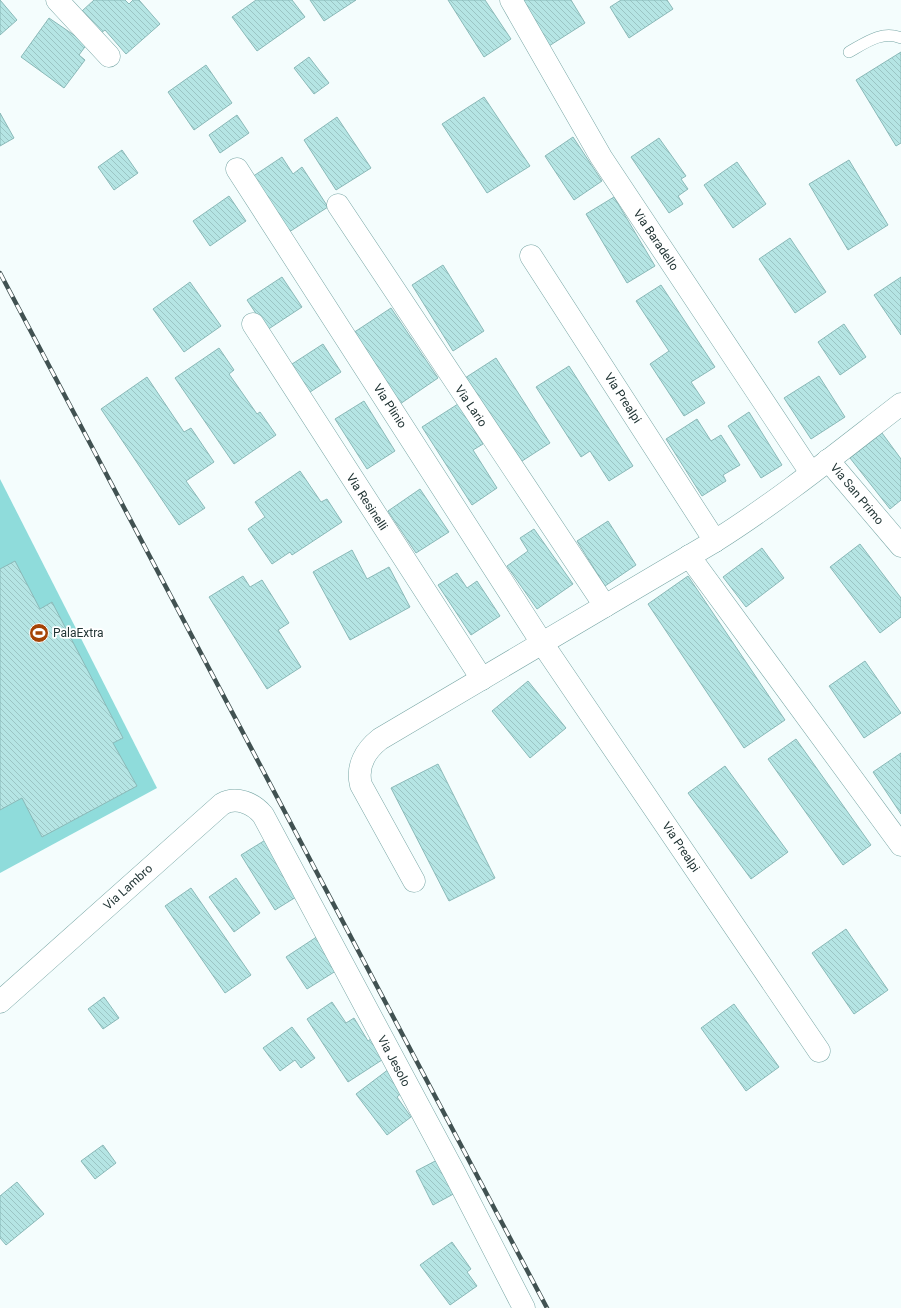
<svg xmlns="http://www.w3.org/2000/svg" width="901" height="1308" font-family="Roboto,sans-serif">
  <style>
    .garden { fill: #8fdcdb }
    .building { fill: url(#building-back-hatch); stroke: #8ab9b8 }
    .lines { fill: none; stroke-linecap: round; stroke-linejoin: round }
    .service-casing { stroke: #79a7a6; stroke-width: 12 }
    .minor-casing { stroke: #79a7a6; stroke-width: 23 }
    .service { stroke: #fff; stroke-width: 11 }
    .minor { stroke: #fff; stroke-width: 22 }
    .rail-casing { stroke: #415252; stroke-width: 4.5 }
    .rail { stroke: #fff; stroke-width: 3; stroke-dasharray: 9; stroke-linecap: butt }
    .labels { text-anchor: middle; dominant-baseline: central; stroke-width: 3.5; stroke-linejoin: round; paint-order: stroke }
    .street-label { font-size: 12px; fill: #223535; stroke: #fff }
    .poi-label { font-size: 12px; fill: #223535; stroke: #fff; text-anchor: start }
  </style>
  <defs>
    <pattern id="building-back-hatch" width="6" height="6" patternUnits="userSpaceOnUse"><rect width="6" height="6" fill="#b5e5e4"/><path d="M-1 5l2 2M0 0l6 6M5-1l2 2" fill="none" stroke="#9bc5c4"/></pattern>
  </defs>
  <rect width="100%" height="100%" fill="#f4fdfd"/>
  <!-- garden -->
  <path class="garden" d="M0 479 157 788 0 873Z"/>
  <!-- building -->
  <g class="building">
    <path d="M0 0 17 20 0 35Z"/>
    <path d="M94 0H125L129 4 133 0H139L160 24 126 54 105 30 101 33 82 11Z"/>
    <path d="M256 0H292L305 17 257 51 232 17Z"/>
    <path d="M310 0H356L324 21Z"/>
    <path d="M448 0H485L511 39 484 57Z"/>
    <path d="M520 0H571L585 23 549 46Z"/>
    <path d="M621 0H667L673 9 629 38 610 7Z"/>
    <path d="M49 18 87 44 79 55 85 60 64 88 21 57Z"/>
    <path d="M901 52V143L896 146 856 80Z"/>
    <path d="M309 57 329 83 314 94 294 68Z"/>
    <path d="M206 65 232 103 194 130 168 92Z"/>
    <path d="M484 97 530 166 487 193 442 124Z"/>
    <path d="M0 113 14 138 0 146Z"/>
    <path d="M237 115 249 133 220 153 209 135Z"/>
    <path d="M337 117 371 168 336 190 304 140Z"/>
    <path d="M573 137 602 181 574 200 545 156Z"/>
    <path d="M659 138 686 176 681 179 688 189 678 196 683 204 669 213 631 157Z"/>
    <path d="M122 150 138 173 114 190 98 167Z"/>
    <path d="M282 157 293 174 302 167 328 207 286 234 249 179Z"/>
    <path d="M849 160 888 225 848 250 809 184Z"/>
    <path d="M737 162 766 204 733 228 704 185Z"/>
    <path d="M229 196 246 221 210 246 193 221Z"/>
    <path d="M614 197 655 266 627 283 586 214Z"/>
    <path d="M790 238 826 292 795 313 759 259Z"/>
    <path d="M443 265 484 331 453 351 412 285Z"/>
    <path d="M282 277 302 307 267 330 247 300Z"/>
    <path d="M901 277V335L874 295Z"/>
    <path d="M190 282 221 326 184 352 153 309Z"/>
    <path d="M661 285 715 367 691 382 705 403 684 416 650 364 669 351 636 301Z"/>
    <path d="M391 308 438 378 400 404 353 333Z"/>
    <path d="M844 324 866 357 840 375 818 342Z"/>
    <path d="M323 344 341 372 307 394 289 366Z"/>
    <path d="M219 348 234 370 229 374 257 414 260 412 276 435 234 464 175 378Z"/>
    <path d="M496 358 550 443 519 463 465 378Z"/>
    <path d="M569 366 633 466 609 481 590 451 581 457 536 387Z"/>
    <path d="M819 376 845 417 811 439 784 398Z"/>
    <path d="M147 377 184 432 191 428 214 462 186 481 205 508 179 525 101 409Z"/>
    <path d="M364 401 395 451 367 469 335 419Z"/>
    <path d="M458 404 483 444 473 450 497 488 472 505 422 427Z"/>
    <path d="M749 412 782 465 761 478 728 426Z"/>
    <path d="M697 419 711 441 721 435 740 465 723 475 726 481 702 496 666 439Z"/>
    <path d="M882 433 901 459V500L890 509 850 458Z"/>
    <path d="M300 471 321 502 327 499 342 522 292 555 290 552 272 564 248 529 265 517 255 502Z"/>
    <path d="M420 489 449 532 416 553 388 511Z"/>
    <path d="M608 521 636 565 605 586 577 541Z"/>
    <path d="M534 529 573 584 537 609 507 566 528 551 520 538Z"/>
    <path d="M860 544 901 598V617L880 633 830 567Z"/>
    <path d="M762 548 784 578 746 607 723 577Z"/>
    <path d="M352 550 367 579 389 567 410 607 350 640 313 572Z"/>
    <path d="M15 561 40 609 52 602 123 738 113 743 137 786 42 837 22 798 0 810V569Z"/>
    <path d="M457 573 467 588 477 581 500 616 471 635 438 585Z"/>
    <path d="M243 576 250 587 262 580 289 623 278 630 301 667 267 689 209 597Z"/>
    <path d="M688 576 785 720 744 748 648 604Z"/>
    <path d="M865 661 901 713 864 738 829 686Z"/>
    <path d="M528 681 566 728 530 758 492 711Z"/>
    <path d="M796 739 871 845 843 865 768 759Z"/>
    <path d="M901 753V814L873 772Z"/>
    <path d="M438 764 495 878 449 901 391 788Z"/>
    <path d="M725 766 788 852 751 879 688 793Z"/>
    <path d="M267 839 301 894 275 910 241 855Z"/>
    <path d="M236 878 260 913 234 932 209 897Z"/>
    <path d="M191 888 251 975 225 993 165 906Z"/>
    <path d="M846 929 888 990 854 1014 812 953Z"/>
    <path d="M318 936 339 969 307 989 286 957Z"/>
    <path d="M104 997 119 1018 103 1029 88 1009Z"/>
    <path d="M332 1002 346 1023 354 1018 368 1041 372 1038 385 1058 348 1082 307 1019Z"/>
    <path d="M734 1004 779 1067 746 1091 701 1028Z"/>
    <path d="M292 1027 315 1058 301 1068 295 1060 280 1071 263 1048Z"/>
    <path d="M389 1069 405 1090 397 1097 411 1117 387 1135 356 1094Z"/>
    <path d="M103 1145 116 1163 95 1179 81 1161Z"/>
    <path d="M441 1158 459 1191 433 1205 416 1171Z"/>
    <path d="M17 1182 44 1214 6 1245 0 1238V1196Z"/>
    <path d="M452 1242 471 1269 467 1272 477 1286 450 1305 420 1265Z"/>
  </g>
  <g class="lines">
    <defs>
      <path id="service" d="M849 52C865 43 882 30 901 38"/>
      <g id="minor">
        <path d="M57 0 109 56"/>
        <path d="M511 0 601 157 811 473"/>
        <path d="M237 169 542 643 819 1051"/>
        <path d="M338 205 605 606"/>
        <path d="M531 256 715 541"/>
        <path d="M253 324 482 679"/>
        <path d="M828 460 901 546"/>
        <path d="M689 556 901 845"/>
        <path d="M414 881 361 785C356 766 366 750 380 739L715 541C780 500 840 451 901 404"/>
        <path d="M0 1002 222 804C236 796 253 803 263 815L454 1172 524 1308"/>
      </g>
    </defs>
    <!-- service casing -->
    <use href="#service" class="service-casing"/>
    <!-- minor casing -->
    <use href="#minor" class="minor-casing"/>
    <!-- service -->
    <use href="#service" class="service"/>
    <!-- minor -->
    <use href="#minor" class="minor"/>
    <defs>
      <path id="rail" d="M0 273 547 1308"/>
    </defs>
    <!-- rail casing -->
    <use href="#rail" class="rail-casing"/>
    <!-- rail -->
    <use href="#rail" class="rail"/>
  </g>
  <!-- icons -->
  <defs>
    <symbol id="stadium-disc" viewBox="-11 -11 22 22"><circle r="9.5" fill="#a54305" stroke="#fff"/><path d="M0-5a6.5 5 0 1 0 0 10a6.5 5 0 1 0 0-10ZM-3.5-1.8h7v3.6h-7Z" fill="#fff"/></symbol>
  </defs>
  <g fill-rule="evenodd">
    <use href="#stadium-disc" x="28" y="622" width="22" height="22"/>
  </g>
  <g class="labels">
    <!-- street labels -->
    <g class="street-label">
      <text transform="translate(656 240) rotate(56)">Via Baradello</text>
      <text transform="translate(623 398) rotate(57)">Via Prealpi</text>
      <text transform="translate(390 406) rotate(57)">Via Plinio</text>
      <text transform="translate(471 406) rotate(56)">Via Lario</text>
      <text transform="translate(857 494) rotate(50)">Via San Primo</text>
      <text transform="translate(367 502) rotate(57)">Via Resinelli</text>
      <text transform="translate(681 847) rotate(56)">Via Prealpi</text>
      <text transform="translate(128 887) rotate(-42)">Via Lambro</text>
      <text transform="translate(394 1061) rotate(62)">Via Jesolo</text>
    </g>
    <!-- poi labels -->
    <g class="poi-label">
      <text x="53" y="633">PalaExtra</text>
    </g>
  </g>
</svg>
